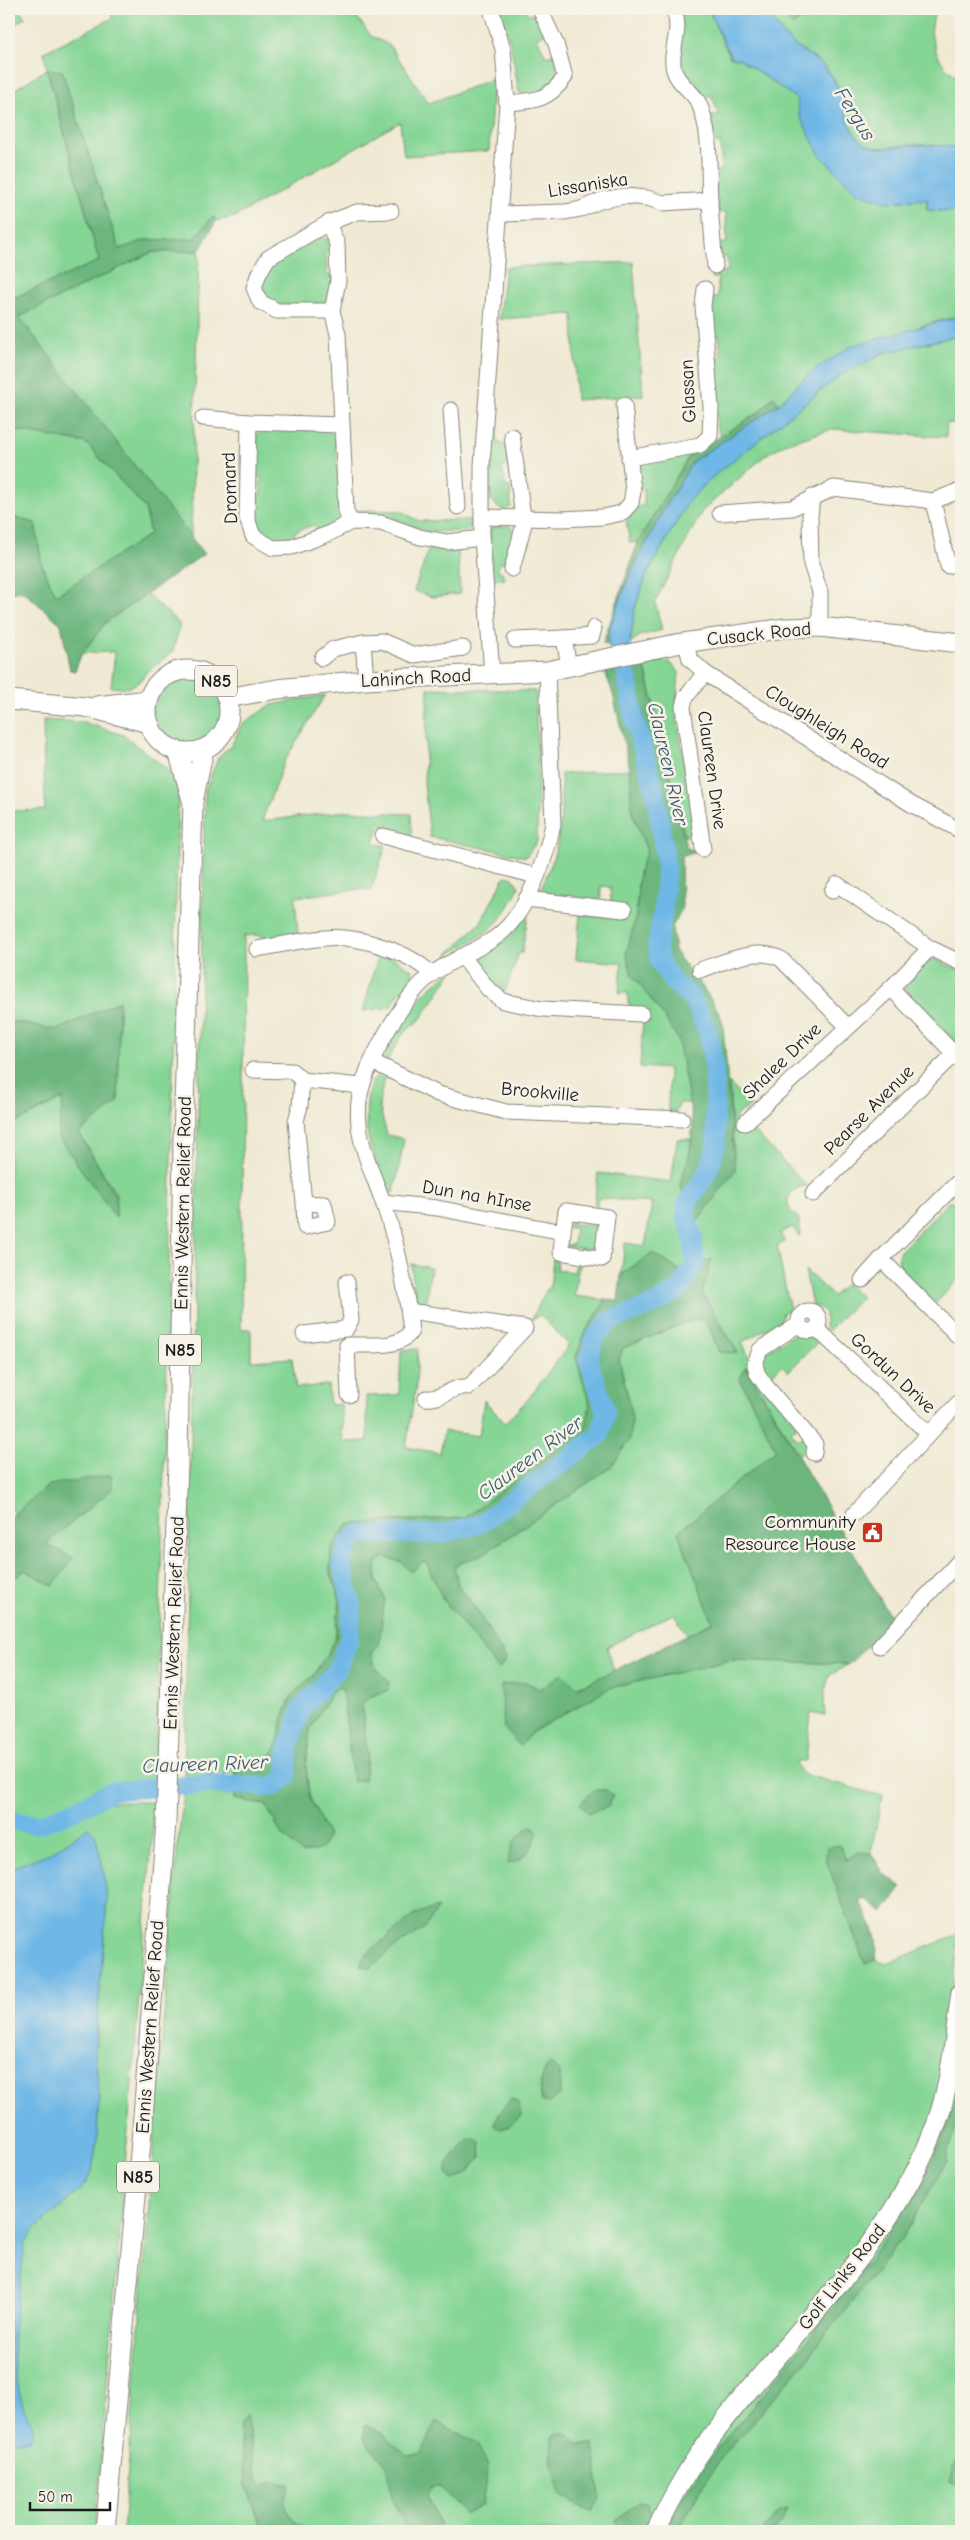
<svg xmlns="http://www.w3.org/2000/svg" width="970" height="2540" font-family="'Comic Neue',sans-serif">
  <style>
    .green { fill: #85d595; stroke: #507858 }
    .forest { fill: #6cb67e; stroke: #44694d }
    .water { fill: #6eb7e6; stroke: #456a81 }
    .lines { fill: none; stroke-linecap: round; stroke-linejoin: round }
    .river { stroke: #6eb7e6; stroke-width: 19 }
    .minor-casing { stroke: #868378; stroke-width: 17 }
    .major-casing { stroke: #868378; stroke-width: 21 }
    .minor { stroke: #fff; stroke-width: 15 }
    .major { stroke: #fff; stroke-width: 19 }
    .labels { text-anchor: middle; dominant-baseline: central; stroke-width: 5; stroke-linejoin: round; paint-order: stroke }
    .shield { fill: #f7f3e8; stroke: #5e5c59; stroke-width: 1 }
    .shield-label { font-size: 18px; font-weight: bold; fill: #1c1c1c }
    .street-label { font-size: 19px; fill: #1c1c1c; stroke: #f7f3e8 }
    .poi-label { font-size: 19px; fill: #1c1c1c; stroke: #f7f3e8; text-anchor: end }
    .water-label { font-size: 20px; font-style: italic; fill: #3d5a6d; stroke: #f7f3e8 }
  </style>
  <rect width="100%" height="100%" fill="#f7f3e8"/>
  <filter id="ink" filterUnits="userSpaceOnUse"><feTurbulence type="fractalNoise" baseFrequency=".02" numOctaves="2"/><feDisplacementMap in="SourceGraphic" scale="10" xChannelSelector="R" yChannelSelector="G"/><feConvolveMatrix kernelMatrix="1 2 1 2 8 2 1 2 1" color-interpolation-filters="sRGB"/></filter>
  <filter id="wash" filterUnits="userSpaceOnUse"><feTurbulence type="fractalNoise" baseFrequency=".0096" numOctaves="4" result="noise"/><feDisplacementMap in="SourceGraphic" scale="20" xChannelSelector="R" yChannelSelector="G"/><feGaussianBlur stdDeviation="1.12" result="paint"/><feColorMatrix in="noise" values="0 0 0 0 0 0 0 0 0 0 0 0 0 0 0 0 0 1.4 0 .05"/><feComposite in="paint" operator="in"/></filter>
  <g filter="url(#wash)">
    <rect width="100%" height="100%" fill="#f0ead4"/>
    <!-- green -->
    <g class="green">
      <path d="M9 9H19L25 18 9 27Z"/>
      <path d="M109 9H351L371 36 389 45 429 103 493 79 489 151 404 156 400 122 235 217 216 221 213 216 194 239 146 240 119 249 62 72 47 70 99 261 9 300V93L47 69 44 52 113 18Z"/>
      <path d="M499 9H525L528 14 538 16 546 33 537 37 546 57 555 54C559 88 559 85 527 96L519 92 510 42Z"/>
      <path d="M686 9H708L730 57 740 59 798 99 799 115 887 202 927 199V210L961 212V316L926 324 806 376 779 404 773 397 758 413 721 436 717 428 712 358 721 357 719 335H710L709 300 718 296V278H712V273L728 271 727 257H721L720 243H727L726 212H718L714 172 722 170 720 143H715L713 140 712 116 719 114 711 95 704 98 683 79 678 64 681 14 687 11Z"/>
      <path d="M764 9H777L792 25 819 9H935C934 17 930 29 932 37 935 54 945 72 961 78V149C949 145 914 144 900 146 889 147 882 150 871 146 846 137 846 107 837 85 827 62 811 58 793 44 782 34 773 20 764 9Z"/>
      <path d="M315 237 327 239 332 250 326 256 327 274 334 279 329 299 323 304 273 305 261 293 263 274 267 267Z"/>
      <path d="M199 251 191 539 19 317 152 252Z"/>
      <path d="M633 262 643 395 576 400 573 314 499 319 505 267Z"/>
      <path d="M961 335V424L947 423 946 437 832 429 785 444 767 454 702 511 655 602 662 630 640 636 630 643 635 608 646 576 689 500 716 474 839 376 883 353Z"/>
      <path d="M498 427 497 442 507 446 509 464 502 468 506 487 510 486 511 507 504 510 497 507 490 496 492 428Z"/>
      <path d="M9 429 86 443 145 508 150 535 56 596 42 566 35 523 9 516Z"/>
      <path d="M328 429 335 437 341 522 318 531 314 525 294 532 296 540C261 544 252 535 253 500L260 496 261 479 253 473 257 434 261 430Z"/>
      <path d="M684 453 689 456 638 542 630 543 626 520 638 506H644V489H638C637 483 635 475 637 469 641 456 671 456 684 453Z"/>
      <path d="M366 510 401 511 419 521 470 520 471 527 467 531 428 532 391 517 367 515 357 511Z"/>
      <path d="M501 526H510L515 532 510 560 499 564 498 571 502 572 505 579 493 580 489 533 491 528Z"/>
      <path d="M429 548 446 551 458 550 460 594 432 597 414 591Z"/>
      <path d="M146 594 180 624 173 651 146 673 139 682 127 688 111 687 115 652 82 653 106 622Z"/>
      <path d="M662 661 670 662 679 672 676 709 695 831 685 837 644 663Z"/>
      <circle cx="188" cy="710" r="36"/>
      <path d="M428 688 535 691 538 762 537 841 526 857 430 837 424 783Z"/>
      <path d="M325 695 284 762 262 821 347 811 411 814 412 835 380 826 374 843 386 846 371 890 360 889 295 897 298 934 267 939 257 935 244 936 241 1329H251V1361L292 1358 296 1388 328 1385 330 1405 341 1404 343 1442 368 1441 366 1396 399 1395 401 1350 418 1349 416 1385 406 1447 440 1453 444 1431 479 1436 484 1400 505 1423 529 1398 569 1345 540 1315 531 1320 547 1289H550L553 1258 557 1261V1270L574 1272 576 1263 579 1265 574 1296 606 1300 586 1331 576 1357 590 1406 586 1427 465 1518 379 1521 330 1570 340 1600 335 1641 313 1676 292 1695 283 1718 277 1746 265 1765 251 1768 237 1765 236 1774 220 1773 184 1778 205 790 219 756 231 746 242 724 271 705Z"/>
      <path d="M43 720 84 722 123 735 166 768 178 789 168 1326 155 1781 107 1784 90 1792 87 1807 105 1802H155L95 2531H9V1583L25 1570 53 1586 46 1544 112 1489 49 1485 14 1515 9 1501V1124H13L64 1098 58 1137 116 1217V1194L79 1133 118 1101 119 1001 57 1030 9 1021V811L45 810Z"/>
      <path d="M630 769 632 812 647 851 639 871 636 917 626 954 678 1039 690 1103H680L676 1112 668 1111 669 1069 640 1067 643 1019H648L649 1011 632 1010 628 1002V993H619L622 963 576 959 580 914 622 919 624 916 611 901 610 887 601 886V898L597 901 537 896C561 848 562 827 561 774Z"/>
      <path d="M505 876 513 878 519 887C499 930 486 933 447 955L481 922Z"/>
      <path d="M529 908 522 953H519L505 992 480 970 478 960 512 935Z"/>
      <path d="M379 953 397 960 412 970 413 978 400 992 390 1007 363 1011Z"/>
      <path d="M935 959 961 971V1049L905 991 906 981 926 962Z"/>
      <path d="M452 972 420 1020 403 1033 387 1061 383 1059C403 1023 414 994 452 972Z"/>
      <path d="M376 1077 384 1078 379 1105 387 1135 404 1139 394 1194 386 1189C380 1172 372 1155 368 1137 365 1124 365 1085 376 1077Z"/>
      <path d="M729 1083 751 1106 737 1114 735 1121 741 1134H746L752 1129 807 1186C788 1186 780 1207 798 1217L801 1234 798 1236 793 1227 780 1233 785 1242 777 1246 790 1310 783 1312 781 1321 742 1342 750 1359 797 1427 791 1432 798 1440 804 1436 809 1445 799 1455 751 1375 740 1379 776 1450 678 1532 713 1622 688 1635 673 1614 607 1647 614 1671C585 1685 556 1700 526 1682L520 1746 532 1732 610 1688 732 1660 849 1664 829 1676 824 1696 825 1716 811 1713 806 1760 795 1763 803 1774 882 1796 871 1853 883 1873 865 1899 860 1902 856 1911 875 1960 886 1964 958 1934 951 2003 961 2011V2531H297L260 2499 253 2467 250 2433 246 2485 261 2525 252 2531H123L178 1840 184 1793 235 1794V1799L266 1805 280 1832 328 1836 309 1796 306 1766 310 1729 333 1690 342 1688 353 1781 364 1780 367 1754 362 1703 371 1696 387 1691 375 1668 372 1653 385 1599 376 1580V1563L384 1557 402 1562 425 1560 443 1599 499 1670 478 1612 458 1585 454 1566 485 1553 611 1467 628 1396 619 1359 623 1348 697 1318 707 1322 719 1352 738 1353 702 1293 695 1264 682 1272 652 1253 621 1275 625 1243 645 1246 652 1203 598 1198 597 1207 594 1206 598 1173 671 1182 677 1139H691L690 1153 680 1184 697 1222 735 1170Z"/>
      <path d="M952 1201 961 1205V1276L936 1303C923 1290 891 1271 900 1251L947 1203Z"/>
      <path d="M574 1216 573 1224 594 1226 596 1218 601 1220 597 1250 567 1247 565 1244 573 1245 575 1228H567Z"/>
      <path d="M411 1264 431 1268 425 1305 419 1304 415 1297Z"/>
      <path d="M805 1270 833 1296 846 1284 862 1297 828 1331 825 1327V1313L819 1307 812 1306Z"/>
      <path d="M796 1334 814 1338 818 1342 788 1372 782 1365 765 1381 762 1358 765 1352Z"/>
    </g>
    <!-- forest -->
    <g class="forest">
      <path d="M777 9H819L792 25Z"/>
      <path d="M47 69 62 71 119 249 146 240 194 239 213 216 216 221 199 251 152 252 19 317 204 554 106 622 82 653 75 671 70 670 61 624 23 591 9 593V516L35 523 42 566 56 595 150 534 145 508 86 443 9 429V300L99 261Z"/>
      <path d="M774 396 779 404 693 461 665 507 629 577 610 626 608 645 603 643 638 542 689 456 758 413Z"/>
      <path d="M644 663 686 847 696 852 681 857 682 909 672 927 675 952 702 986 719 1012 723 1024 735 1170 696 1223 680 1184 690 1153 693 1123 678 1039 665 1018 632 975 626 954 636 917 639 871 647 851 632 812 630 769 613 694 605 671Z"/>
      <path d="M119 1001 118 1102 79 1133 116 1197V1218L58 1137 63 1098 13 1124H9V1021L57 1030Z"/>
      <path d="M652 1253 682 1272 695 1264 712 1259 702 1293 738 1353 719 1352 707 1322 697 1318 623 1348 619 1359 632 1417 629 1440 611 1467 485 1553 454 1566 458 1585 478 1612 506 1659 499 1670 443 1599 425 1560 411 1572 402 1562 384 1557 376 1563V1580L385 1599 379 1643 372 1654 375 1668 389 1682 387 1691 371 1696 362 1704 367 1754 364 1780 353 1782 342 1688 333 1690 310 1729 306 1766 309 1796 328 1836 321 1849 302 1854 280 1832 266 1805 235 1799 236 1765 251 1768 265 1765 277 1746 283 1718 292 1695 313 1676 335 1641 340 1600 330 1570 331 1548 348 1524 465 1518 586 1427 590 1406 576 1357 586 1331 606 1300 618 1301 621 1275Z"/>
      <path d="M746 1366 893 1621 849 1664 732 1660 610 1688 532 1732 520 1746 504 1728 501 1685 526 1682 539 1690 562 1674 578 1688 713 1622 678 1532 776 1450 740 1379Z"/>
      <path d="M111 1475 112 1489 46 1544 73 1558 53 1586 25 1570 9 1583V1518L49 1485Z"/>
      <path d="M595 1790H606L613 1796 608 1807 589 1813 579 1804Z"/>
      <path d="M532 1826 538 1831C532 1849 527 1859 508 1864 510 1845 515 1836 532 1826Z"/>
      <path d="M840 1845 846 1860 858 1852 871 1853 883 1873 902 1887 883 1913 865 1899 860 1902C870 1920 881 1938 875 1960L865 1964 826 1860 827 1847Z"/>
      <path d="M438 1907 425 1928 392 1949 370 1968 360 1965 365 1955 416 1914Z"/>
      <path d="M549 2063 560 2072V2094L549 2103 542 2102C538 2086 541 2077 549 2063Z"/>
      <path d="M961 2071V2113L947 2154V2162L902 2238 800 2368 718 2462 677 2531H665C686 2485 722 2443 754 2405 787 2366 818 2327 849 2286 900 2221 949 2155 961 2071Z"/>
      <path d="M511 2099 519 2103 521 2116 510 2126 501 2129 494 2123 501 2111Z"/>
      <path d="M471 2137 480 2142 481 2157 467 2173 453 2180C435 2167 461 2146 471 2137Z"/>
      <path d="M246 2415C251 2439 251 2463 260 2486L274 2481 290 2486 284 2503 295 2523 310 2531H252L261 2524 246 2485 239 2426Z"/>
      <path d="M436 2421 477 2443 488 2467 482 2505 465 2515 440 2486H432L428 2496 440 2525 420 2531H407L391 2494 388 2467 364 2439 365 2425 385 2435 407 2455 422 2454Z"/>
      <path d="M558 2434H567L578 2444H594L600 2498 593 2511 583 2508 560 2494 553 2468 552 2437Z"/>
      <path d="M961 2454V2481L956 2485 949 2482 953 2467Z"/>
      <path d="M638 2502 646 2503 653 2516 644 2531H617L616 2521Z"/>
      <path d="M787 2509 782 2523 773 2531H762L778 2513Z"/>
    </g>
    <!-- water -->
    <g class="water">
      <path d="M708 9H764C772 20 782 35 793 44 813 60 820 57 835 82 847 103 844 136 871 146 882 150 889 147 900 146 914 144 949 145 961 149V212L927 210V199L887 202 856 192 820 155 799 115 797 99 740 59 731 57Z"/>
      <path d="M961 316V335L883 353 839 376 716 474 689 500 646 576 635 608 626 672 608 645 610 626 629 577 665 507 693 461 779 404 806 376 851 346Z"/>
      <path d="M88 1828 95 1834 103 1868 107 1899 95 2050 99 2094 97 2139 92 2172 83 2187 34 2230 25 2244 13 2333 14 2371 24 2409 34 2428 31 2440 9 2441V1869L50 1853Z"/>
    </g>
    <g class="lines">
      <!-- river -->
      <path class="river" d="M9 1820 37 1825 69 1813 112 1791 206 1784 274 1787 287 1776 288 1749 301 1709 336 1671 349 1640 352 1605 342 1564 348 1543 359 1534H440L480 1524 600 1435 606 1412 588 1359 595 1337 611 1320 653 1305 679 1290 695 1264 693 1236 686 1217V1205L709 1170 716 1145 714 1067 708 1032 692 998 672 981 659 961 657 944 663 912 666 865 656 795 634 718 622 647"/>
    </g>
  </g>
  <g filter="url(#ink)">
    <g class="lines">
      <defs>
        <g id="minor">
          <path d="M491 9 503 49 507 103 482 466V538L492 674"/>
          <path d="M673 9C684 31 667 53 675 73 680 86 696 93 700 106 712 136 708 169 710 201 711 222 713 244 715 266"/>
          <path d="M507 103C534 101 548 101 565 77L556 44 540 9"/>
          <path d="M501 214 565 212 581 209 602 200 625 196 647 198 663 203 710 200"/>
          <path d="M328 223 337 244 338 281 332 311 338 334 346 512 351 522"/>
          <path d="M332 311H277L260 302 254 288 259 273 268 258 328 223 357 212 391 211"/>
          <path d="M451 410 458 507"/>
          <path d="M203 418 249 422 341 425"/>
          <path d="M249 422 247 518 253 536 273 548 292 547 328 534 351 522 381 523 420 537 447 542 482 538"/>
          <path d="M512 436 524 524 512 569"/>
          <path d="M629 458 700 445 710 436 711 407 703 306 705 289"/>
          <path d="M812 497 810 516 811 564 820 592V627"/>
          <path d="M933 501 948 566"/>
          <path d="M720 513 792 508 834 488 933 501 956 492 961 493"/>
          <path d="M482 517 562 519 603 517 622 513 631 503 633 491 624 405"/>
          <path d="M564 638 592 636 594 628"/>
          <path d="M515 640 564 638 569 667"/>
          <path d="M363 642 366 680"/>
          <path d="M686 643 690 659 705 673 911 804 961 831"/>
          <path d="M322 658 333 649 363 642 382 641 414 655 463 648"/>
          <path d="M383 836 536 876"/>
          <path d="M703 849 683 707 685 698 705 673"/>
          <path d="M832 891 837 884 930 948 961 963"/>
          <path d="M526 899 624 910"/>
          <path d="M257 949C280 945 302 940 325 938 357 935 409 951 431 974"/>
          <path d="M462 956 489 990 503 1001 542 1009 641 1014"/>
          <path d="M700 970C725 962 756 946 781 959L847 1026"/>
          <path d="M891 988 961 1061"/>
          <path d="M373 1062 438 1094 506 1112 682 1119"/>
          <path d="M253 1070 292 1071 302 1080"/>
          <path d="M745 1123 891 988 930 948"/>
          <path d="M961 1179 881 1259 961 1339"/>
          <path d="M813 1194 954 1054"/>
          <path d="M383 1202 437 1208 563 1232 561 1252 602 1259 607 1217 566 1211 563 1232"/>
          <path d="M304 1203 305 1227 328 1222 324 1204 304 1203 296 1121 300 1106 302 1080 361 1086"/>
          <path d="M862 1280 881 1259"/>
          <circle cx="809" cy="1321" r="10"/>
          <path d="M409 1311 525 1328 469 1387C452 1385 443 1400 426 1398"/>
          <path d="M799 1324 760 1350 755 1364 757 1373 766 1386 815 1444 814 1453"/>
          <path d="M817 1329 929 1434"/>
          <path d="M304 1334 346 1329 351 1320 347 1282"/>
          <path d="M349 1395 347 1345C367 1344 400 1350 411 1331 406 1287 398 1245 383 1202 371 1168 355 1139 359 1101 363 1067 404 995 431 975 455 956 490 948 510 924 531 900 547 855 553 824L547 671"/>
          <path d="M854 1514 961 1400"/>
          <path d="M880 1646 961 1559"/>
        </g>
        <g id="major">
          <circle cx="188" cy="711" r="41"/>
          <path d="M227 698 277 689 366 680 547 671 676 644 785 628 820 627 961 643"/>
          <path d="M9 700 86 707 149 723"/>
          <path d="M97 706 148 700"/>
          <path d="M178 751 192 800"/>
          <path d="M105 2531 141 2142 166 1822 178 1463 183 1141 193 802 204 749"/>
          <path d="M656 2531C673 2494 697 2454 723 2422 797 2327 893 2241 936 2125 951 2083 955 2035 961 1992"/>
        </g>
      </defs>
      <!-- minor casing -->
      <use href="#minor" class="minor-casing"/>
      <!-- major casing -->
      <use href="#major" class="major-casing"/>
      <!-- minor -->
      <use href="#minor" class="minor"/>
      <!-- major -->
      <use href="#major" class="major"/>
    </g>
  </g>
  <!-- icons -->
  <defs>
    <symbol id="civic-square" viewBox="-11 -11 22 22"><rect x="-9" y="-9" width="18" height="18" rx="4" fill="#c8321e" stroke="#f7f3e8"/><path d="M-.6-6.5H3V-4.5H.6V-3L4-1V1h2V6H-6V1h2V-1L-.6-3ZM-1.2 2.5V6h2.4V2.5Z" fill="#fff"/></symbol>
  </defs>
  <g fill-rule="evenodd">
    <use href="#civic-square" x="860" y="1520" width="25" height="25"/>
  </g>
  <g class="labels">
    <!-- shield labels -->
    <g class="shield">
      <rect x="195" y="665.5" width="42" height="31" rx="4"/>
      <rect x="159" y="1334.5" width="42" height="31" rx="4"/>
      <rect x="117" y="2161.5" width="42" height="31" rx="4"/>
    </g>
    <g class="shield-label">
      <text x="216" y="681">N85</text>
      <text x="180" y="1350">N85</text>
      <text x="138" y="2177">N85</text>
    </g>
    <!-- street labels -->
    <g class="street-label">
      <text transform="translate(588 185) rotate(-9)">Lissaniska</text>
      <text transform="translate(688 391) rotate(-93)">Glassan</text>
      <text transform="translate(230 488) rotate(-92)">Dromard</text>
      <text transform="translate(759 634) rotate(-6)">Cusack Road</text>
      <text transform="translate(416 678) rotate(-3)">Lahinch Road</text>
      <text transform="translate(827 727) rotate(32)">Cloughleigh Road</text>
      <text transform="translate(712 770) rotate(82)">Claureen Drive</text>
      <text transform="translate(782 1061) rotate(-44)">Shalee Drive</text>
      <text transform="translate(540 1092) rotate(5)">Brookville</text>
      <text transform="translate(869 1110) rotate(-45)">Pearse Avenue</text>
      <text transform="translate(477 1196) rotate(10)">Dun na hInse</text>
      <text transform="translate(183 1203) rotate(-89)">Ennis Western Relief Road</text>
      <text transform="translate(893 1373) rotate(43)">Gordun Drive</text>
      <text transform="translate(174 1623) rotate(-88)">Ennis Western Relief Road</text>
      <text transform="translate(150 2027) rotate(-86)">Ennis Western Relief Road</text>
      <text transform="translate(842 2277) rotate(-52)">Golf Links Road</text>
    </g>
    <!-- poi labels -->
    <g class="poi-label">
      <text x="856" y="1522">Community<tspan x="856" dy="22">Resource House</tspan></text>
    </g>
    <!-- water labels -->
    <g class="water-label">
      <text transform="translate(855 114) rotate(58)">Fergus</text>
      <text transform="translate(668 764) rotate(77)">Claureen River</text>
      <text transform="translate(530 1458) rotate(-37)">Claureen River</text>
      <text transform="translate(205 1764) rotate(-2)">Claureen River</text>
    </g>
  </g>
  <!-- margin -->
  <rect width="970" height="2540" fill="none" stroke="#f7f3e8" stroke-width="30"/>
  <!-- scale -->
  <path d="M30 2502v8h80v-8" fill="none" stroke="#1c1c1c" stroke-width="2.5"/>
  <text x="38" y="2502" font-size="15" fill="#1c1c1c" stroke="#f7f3e8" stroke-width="4" paint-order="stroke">50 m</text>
</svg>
